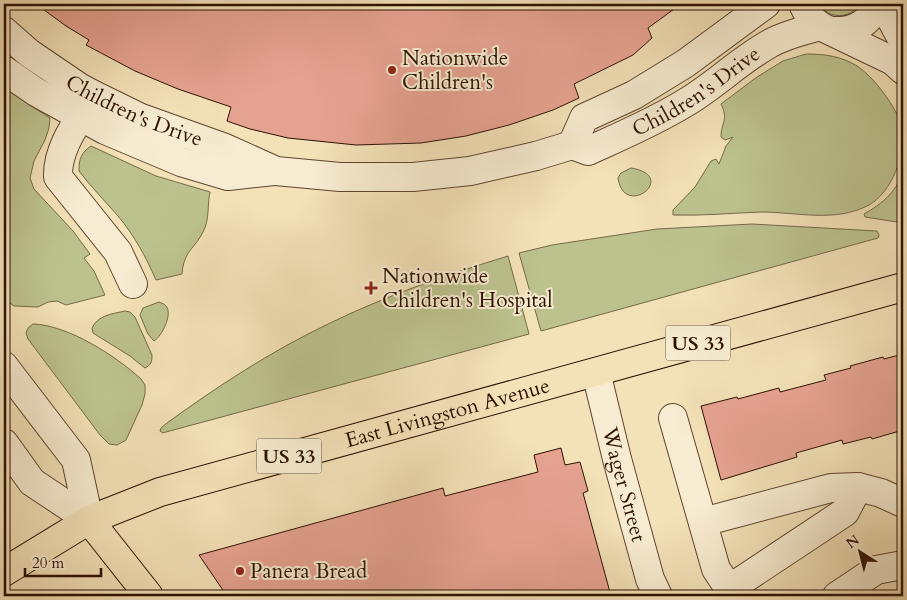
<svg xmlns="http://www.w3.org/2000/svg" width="907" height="600" font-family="Cardo,serif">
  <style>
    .green { fill: #bcc28e; stroke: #746a47 }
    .building { fill: #e6a291; stroke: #2d1100 }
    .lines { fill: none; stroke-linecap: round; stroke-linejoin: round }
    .minor-casing { stroke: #5e452e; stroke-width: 30 }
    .major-casing { stroke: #2d1100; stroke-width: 30 }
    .minor { stroke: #f7ecd1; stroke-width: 28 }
    .major { stroke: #f3e1b8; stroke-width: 28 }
    .poi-dot { fill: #8f2418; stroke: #f7ecd1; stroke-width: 2 }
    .labels { text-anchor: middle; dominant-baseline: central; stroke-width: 4; stroke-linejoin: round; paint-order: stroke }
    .shield { fill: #f7ecd1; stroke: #6a533f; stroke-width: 1 }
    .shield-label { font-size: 20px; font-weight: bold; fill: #2d1100 }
    .poi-label { font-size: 21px; fill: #2d1100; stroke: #f7ecd1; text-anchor: start }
    .street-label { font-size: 21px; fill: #2d1100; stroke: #f7ecd1 }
  </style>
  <rect width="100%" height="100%" fill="#f3e1b8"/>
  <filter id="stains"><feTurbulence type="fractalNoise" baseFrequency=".004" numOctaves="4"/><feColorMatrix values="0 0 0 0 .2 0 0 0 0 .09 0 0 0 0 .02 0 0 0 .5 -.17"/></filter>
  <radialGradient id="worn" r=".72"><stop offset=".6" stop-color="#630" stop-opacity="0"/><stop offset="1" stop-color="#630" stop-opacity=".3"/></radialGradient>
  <!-- green -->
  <g class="green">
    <path d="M819 4H860C849 19 830 20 819 4Z"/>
    <path d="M806 54C824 54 841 56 857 66 874 77 896 107 902 126 907 153 892 192 869 205 835 223 797 212 761 212 732 213 702 216 673 215V210L695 187 711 161 716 159 719 164 726 146 733 137 725 140 721 137C721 122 729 120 721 104L757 77 783 61Z"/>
    <path d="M4 88 50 118 49 128 45 140 34 161 30 178 34 189 73 231 90 254 84 258 94 271 105 295 66 305 57 301 48 302 38 307 14 306 4 299Z"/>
    <path d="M91 146 156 176 210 192C207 205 210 219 203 232 194 250 184 250 182 274L156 280C146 257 134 235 118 216 105 201 91 187 79 171 79 159 81 153 91 146Z"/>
    <path d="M631 168C680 176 624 220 618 178L621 173Z"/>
    <path d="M903 173V223L865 217 864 214C882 204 895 193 903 173Z"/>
    <path d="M752 224 877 231 879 235 878 238 541 331 519 253 552 245 657 229Z"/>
    <path d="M508 256 529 334 166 432 163 433 160 431 161 428 167 423C218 386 270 352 326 325 385 296 446 275 508 256Z"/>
    <path d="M159 302C161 303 165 304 166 306 173 314 162 336 154 341L148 334 140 315 143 308Z"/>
    <path d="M125 311 130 312 135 317 152 355C152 362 151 365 145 368L130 356 93 333 92 328C98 315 112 314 125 311Z"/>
    <path d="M33 324C68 325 116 356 141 379L145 385V394L142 405 126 440 117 445 109 444 100 435 28 339 26 333 28 328Z"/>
  </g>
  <!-- building -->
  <g class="building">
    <path d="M36 4H681L648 28 652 38 633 55 574 84 579 98 553 110 509 125 466 136 421 143 356 145 288 138 250 129 227 121 231 107 178 89 135 71 86 45 89 40 66 26Z"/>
    <path d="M903 354V430L872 439 871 437 843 444 842 440 796 453 797 457 721 480 701 406 737 397 738 399 779 388 780 392 826 380 824 375 851 368 850 366 883 357 884 359Z"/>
    <path d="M561 448 565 465 580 462 588 491 583 493 611 596H227L199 555 443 488 445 496 538 472 534 455Z"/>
  </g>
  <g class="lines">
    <defs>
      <g id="minor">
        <path d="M803 4 810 18 820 26 893 61 903 70"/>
        <path d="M883 4 903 41"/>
        <path id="s1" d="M4 31 29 53 79 87 94 95 141 118 225 148 276 171 340 177H413L470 171 536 156 572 145 588 151C621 136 654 122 685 103 714 86 739 61 769 44 784 35 803 31 820 26"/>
        <path d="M832 31C852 32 870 25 876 4"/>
        <path d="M4 70 36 92 105 130 181 162 228 176 274 171"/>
        <path d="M90 101C76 124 57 149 58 177L118 252 133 284"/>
        <path d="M572 145 584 118 634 95 686 63 766 4"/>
        <path d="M4 366 76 460 89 520"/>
        <path id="s2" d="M596 372 617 459 650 579 658 596"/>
        <path d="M673 418 716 569 734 596"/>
        <path d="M4 443 32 482 89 520"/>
        <path d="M703 522 831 488 858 487 881 493 903 503"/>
        <path d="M729 589 845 512 858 487"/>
        <path d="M837 596 876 570 903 565"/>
      </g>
      <g id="major">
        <path d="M89 520 149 596"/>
        <path id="s3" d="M4 572 89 520 160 492 903 287"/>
      </g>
    </defs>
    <!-- minor casing -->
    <use href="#minor" class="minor-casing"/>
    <!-- major casing -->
    <use href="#major" class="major-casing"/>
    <!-- minor -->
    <use href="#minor" class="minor"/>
    <!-- major -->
    <use href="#major" class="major"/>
  </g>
  <!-- markers -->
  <g class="poi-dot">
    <circle cx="392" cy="70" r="5"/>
    <path d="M368.5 280.5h5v5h5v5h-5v5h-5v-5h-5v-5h5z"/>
    <circle cx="240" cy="571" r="5"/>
  </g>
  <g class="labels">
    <!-- shield labels -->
    <g class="shield">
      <rect x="665.5" y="325.5" width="65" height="35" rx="4"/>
      <rect x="256.5" y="438.5" width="65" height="35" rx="4"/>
    </g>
    <g class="shield-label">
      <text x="698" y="343">US 33</text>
      <text x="289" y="456">US 33</text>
    </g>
    <!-- poi labels -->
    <g class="poi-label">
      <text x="402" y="58">Nationwide<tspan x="402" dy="24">Children's</tspan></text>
      <text x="382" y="276">Nationwide<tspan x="382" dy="24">Children's Hospital</tspan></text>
      <text x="250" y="571">Panera Bread</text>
    </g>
    <!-- street labels -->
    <g class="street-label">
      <text stroke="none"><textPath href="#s1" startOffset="749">Children's Drive</textPath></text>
      <text stroke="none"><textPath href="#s1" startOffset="154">Children's Drive</textPath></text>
      <text stroke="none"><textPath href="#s3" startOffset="474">East Livingston Avenue</textPath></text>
      <text stroke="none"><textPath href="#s2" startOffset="116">Wager Street</textPath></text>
    </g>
  </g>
  <!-- margin -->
  <rect width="907" height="600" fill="none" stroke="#f3e1b8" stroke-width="20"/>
  <rect x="5" y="5" width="897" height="590" fill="none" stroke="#2d1100" stroke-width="2.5"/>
  <rect x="10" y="10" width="887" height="580" fill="none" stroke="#2d1100"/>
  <!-- north arrow -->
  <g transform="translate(860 552) rotate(324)" stroke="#f7ecd1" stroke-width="4" paint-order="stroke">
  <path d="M0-4L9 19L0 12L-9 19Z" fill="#2d1100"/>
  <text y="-8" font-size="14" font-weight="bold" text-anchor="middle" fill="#2d1100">N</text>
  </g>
  <!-- scale -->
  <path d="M25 568v8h76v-8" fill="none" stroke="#2d1100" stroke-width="2.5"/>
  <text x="32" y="568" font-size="15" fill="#2d1100" stroke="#f7ecd1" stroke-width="4" paint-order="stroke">20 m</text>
  <rect width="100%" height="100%" filter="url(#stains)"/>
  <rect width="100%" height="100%" fill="url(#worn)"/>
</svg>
